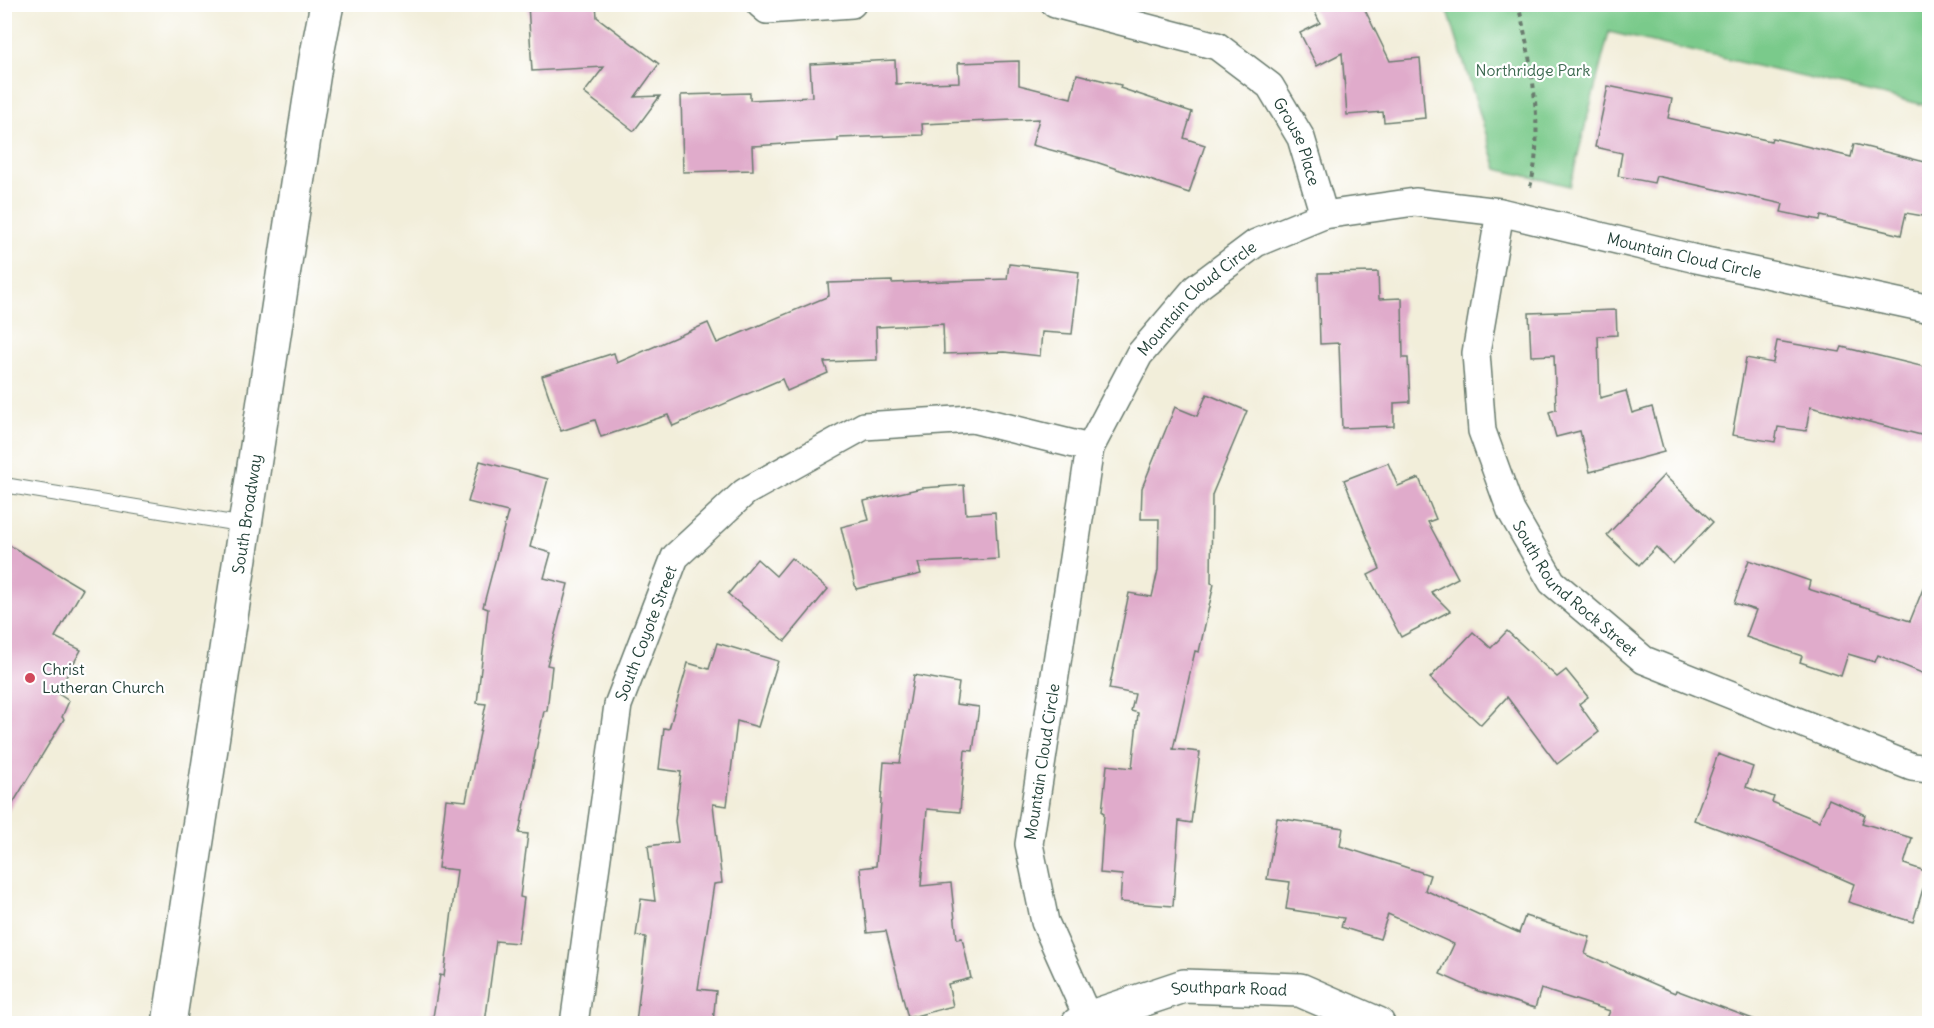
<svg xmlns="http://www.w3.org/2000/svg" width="1934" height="1028" font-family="Delius,sans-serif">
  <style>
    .green { fill: #7aca8b; stroke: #4c8460; stroke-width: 1.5 }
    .building { fill: #e0abcb }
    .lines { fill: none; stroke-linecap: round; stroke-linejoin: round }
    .service-casing { stroke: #697b6e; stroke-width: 16 }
    .minor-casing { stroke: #697b6e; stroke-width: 30 }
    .tertiary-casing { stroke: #697b6e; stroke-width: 36 }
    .primary-casing { stroke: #697b6e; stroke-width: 36 }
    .path { stroke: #697b6e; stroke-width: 4; stroke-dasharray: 4.5 4.5; stroke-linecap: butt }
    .service { stroke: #fff; stroke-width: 14 }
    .minor { stroke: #fff; stroke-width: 27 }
    .tertiary { stroke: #fff; stroke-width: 33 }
    .primary { stroke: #fff; stroke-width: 33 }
    .poi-dot { fill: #d1495b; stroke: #fff; stroke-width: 2 }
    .labels { text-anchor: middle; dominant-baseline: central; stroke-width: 4.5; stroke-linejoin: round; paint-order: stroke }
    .park-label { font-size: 16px; fill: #3a674e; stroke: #fff }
    .street-label { font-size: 16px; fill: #1f3d34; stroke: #fff }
    .poi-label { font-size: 16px; fill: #1f3d34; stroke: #fff; text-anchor: start }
  </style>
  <rect width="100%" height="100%" fill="#fff"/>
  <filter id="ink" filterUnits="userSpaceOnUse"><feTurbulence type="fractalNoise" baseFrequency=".0167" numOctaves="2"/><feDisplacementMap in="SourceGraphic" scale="12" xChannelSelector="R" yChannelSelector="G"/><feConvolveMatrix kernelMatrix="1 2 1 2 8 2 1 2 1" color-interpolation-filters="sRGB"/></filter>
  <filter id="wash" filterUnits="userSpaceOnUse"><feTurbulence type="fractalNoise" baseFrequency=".008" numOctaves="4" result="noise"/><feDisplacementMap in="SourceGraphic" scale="24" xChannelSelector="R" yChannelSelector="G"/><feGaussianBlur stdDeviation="1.35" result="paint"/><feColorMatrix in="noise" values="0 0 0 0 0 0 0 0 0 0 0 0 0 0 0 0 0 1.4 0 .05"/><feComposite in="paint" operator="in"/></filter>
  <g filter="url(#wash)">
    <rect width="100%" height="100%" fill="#f2eeda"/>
    <!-- green -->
    <path class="green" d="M1446 5H1929V106L1609 32 1570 186 1497 169Z"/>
    <g id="blocks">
      <!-- building -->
      <g class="building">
        <path d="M528 4H596L597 17 659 64 635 97 660 96 634 131 584 93 604 67 532 71Z"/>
        <path d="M1311 4H1362L1390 61 1420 58 1425 118 1384 122 1383 112 1347 115 1342 53 1317 66 1300 33 1320 23Z"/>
        <path d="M895 60 896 84 959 82 958 63 1019 61V85L1071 98 1077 74 1121 85 1120 88 1192 112 1184 138 1205 145 1189 193 1096 162 1032 145 1039 119 922 124 923 135 838 138V141L752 146 753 170 683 172 681 95 750 93V100L812 97 810 64Z"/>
        <path d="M1608 86 1672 99 1668 118 1771 141 1772 138 1851 157 1854 144 1929 163V217L1906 213 1901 235 1821 216 1820 220 1781 212 1783 204 1656 176 1654 183 1618 176 1622 153 1595 147Z"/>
        <path d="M1009 264 1079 272 1072 334 1042 332 1040 356 1004 352 944 354 943 324 876 327 877 360 824 362 828 373 787 391 782 379 673 426 668 415 601 437 595 420 561 431 542 376 614 353 617 363 708 323 717 343 829 296 828 283 892 281V283L1007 279Z"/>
        <path d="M1378 272 1379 299 1402 298 1403 358H1408L1410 402 1394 403V426L1342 428 1339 343 1320 344 1318 273Z"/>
        <path d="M1616 310 1617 335 1598 336 1600 398 1626 391 1632 413 1652 407 1664 452 1590 472 1580 431 1556 437 1549 412 1556 410 1554 355 1531 356 1529 313Z"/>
        <path d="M1777 341 1840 352 1842 347 1929 368V437L1810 407 1806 431 1778 427 1775 442 1732 435 1746 358 1773 363Z"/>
        <path d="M1207 394 1247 411 1212 495 1211 583 1214 584 1199 652 1195 651 1173 749 1200 752 1191 823 1179 821 1173 906 1120 902 1122 875 1100 873 1104 813 1102 812 1107 765 1132 768 1138 713 1131 711 1135 694 1109 689 1129 593 1152 597 1158 570 1159 519H1141L1142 488 1175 407 1197 416Z"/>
        <path d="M480 461 548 479 530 547 551 553 544 578 568 584 547 665 552 666 547 711H544L519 833 528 834 520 897 524 898 518 943 496 941 485 1023H432L440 975 444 976 457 870 438 868 446 799 466 801 486 704 477 703 488 609 483 607 508 512 468 502Z"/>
        <path d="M1388 463 1398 486 1419 478 1436 519 1428 522 1458 578 1431 592 1450 611 1401 637 1368 575 1380 569 1344 480Z"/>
        <path d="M1664 475 1713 522 1673 564 1656 547 1639 565 1607 535Z"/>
        <path d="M964 485 966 514 995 512 998 559 918 563 921 574 856 589 841 527 869 520 864 501 922 488Z"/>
        <path d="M4 542 83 589 55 637 81 650 57 693 69 701 62 717 64 719 4 818Z"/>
        <path d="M791 558 828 589 785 641 728 594 757 559 776 576Z"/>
        <path d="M1749 560 1810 581 1808 589 1910 621 1929 574V676L1878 655 1875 662 1848 654 1841 676 1800 662 1802 656 1746 637 1756 610 1734 603Z"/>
        <path d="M1507 631 1557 677 1566 670 1588 697 1579 704 1599 732 1557 764 1507 697 1481 725 1430 678 1473 632 1491 648Z"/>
        <path d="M717 643 778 661 758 727 737 721 727 806 713 804 722 883 714 884 698 989 716 991 713 1023H636L646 937 636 936 641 899 655 901 648 846 678 842 675 821 681 772 659 769 664 728 669 729 688 663 709 669Z"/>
        <path d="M914 675 959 683 956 704 979 707 973 751 965 750 960 812 927 809 921 886 951 883 957 939 962 938 971 978 948 984 953 1006 908 1018 886 931 867 933 860 868 876 866 884 762 900 763Z"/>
        <path d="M1718 754 1753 767 1746 787 1774 797 1772 802 1819 821 1829 799 1865 815 1862 823 1912 838 1904 864 1928 872 1913 922 1848 902 1854 884 1778 851 1694 820Z"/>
        <path d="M1277 818 1343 828 1340 846 1430 875 1425 890 1519 933 1525 916 1590 937 1585 954 1675 993 1676 990 1758 1021 1757 1023H1605L1610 1011 1541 989 1535 1008 1478 991 1440 974 1454 944 1388 914 1380 939 1341 927 1344 918 1286 909 1290 882 1267 879Z"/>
      </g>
    </g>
  </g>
  <g filter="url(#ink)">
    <use href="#blocks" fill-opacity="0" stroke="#697b6e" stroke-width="1.5"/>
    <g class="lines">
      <defs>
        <path id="service" d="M4 485 245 525"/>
        <g id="minor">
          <path d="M760 4 767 10 852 4"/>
          <path id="s1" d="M1055 4 1217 46 1270 86 1301 138 1324 215"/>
          <path id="s2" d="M1500 212 1476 353 1482 431 1511 511 1552 582 1644 660 1912 767 1930 769"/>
          <path id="s3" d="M1088 1018 1045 922 1029 844 1090 448 1139 355 1196 288 1256 243 1324 215 1415 202 1500 212 1692 258 1930 309"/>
          <path id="s4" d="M574 1024 618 705 675 557 745 492 864 426 972 419 1090 448"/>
        </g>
        <g id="tertiary">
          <path id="s5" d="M1078 1024 1088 1018 1184 986 1300 990 1378 1024"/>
        </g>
        <g id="primary">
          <path id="s6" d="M169 1024 316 59 327 4"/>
        </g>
      </defs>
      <!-- service casing -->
      <use href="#service" class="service-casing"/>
      <!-- minor casing -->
      <use href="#minor" class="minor-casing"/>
      <!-- tertiary casing -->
      <use href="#tertiary" class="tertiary-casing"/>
      <!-- primary casing -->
      <use href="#primary" class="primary-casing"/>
      <!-- path -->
      <path class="path" d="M1518 4C1531 57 1545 135 1530 187"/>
      <!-- service -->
      <use href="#service" class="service"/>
      <!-- minor -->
      <use href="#minor" class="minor"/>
      <!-- tertiary -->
      <use href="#tertiary" class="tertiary"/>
      <!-- primary -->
      <use href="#primary" class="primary"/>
    </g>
  </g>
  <!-- markers -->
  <circle class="poi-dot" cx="30" cy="678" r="6"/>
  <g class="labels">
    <!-- park labels -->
    <g class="park-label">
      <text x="1533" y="70">Northridge Park</text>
    </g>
    <!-- street labels -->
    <g class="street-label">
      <text stroke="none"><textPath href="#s1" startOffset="296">Grouse Place</textPath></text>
      <text stroke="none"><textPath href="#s3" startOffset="1294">Mountain Cloud Circle</textPath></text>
      <text stroke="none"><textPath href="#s3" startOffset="772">Mountain Cloud Circle</textPath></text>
      <text stroke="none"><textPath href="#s6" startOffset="516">South Broadway</textPath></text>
      <text stroke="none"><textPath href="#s2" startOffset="408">South Round Rock Street</textPath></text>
      <text stroke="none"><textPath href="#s4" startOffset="399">South Coyote Street</textPath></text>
      <text stroke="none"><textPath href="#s3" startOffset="268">Mountain Cloud Circle</textPath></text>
      <text stroke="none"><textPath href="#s5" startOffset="158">Southpark Road</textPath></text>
    </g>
    <!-- poi labels -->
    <g class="poi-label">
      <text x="42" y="669">Christ<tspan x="42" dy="18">Lutheran Church</tspan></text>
    </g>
  </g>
  <!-- margin -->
  <rect width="1934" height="1028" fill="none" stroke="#fff" stroke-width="24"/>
</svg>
